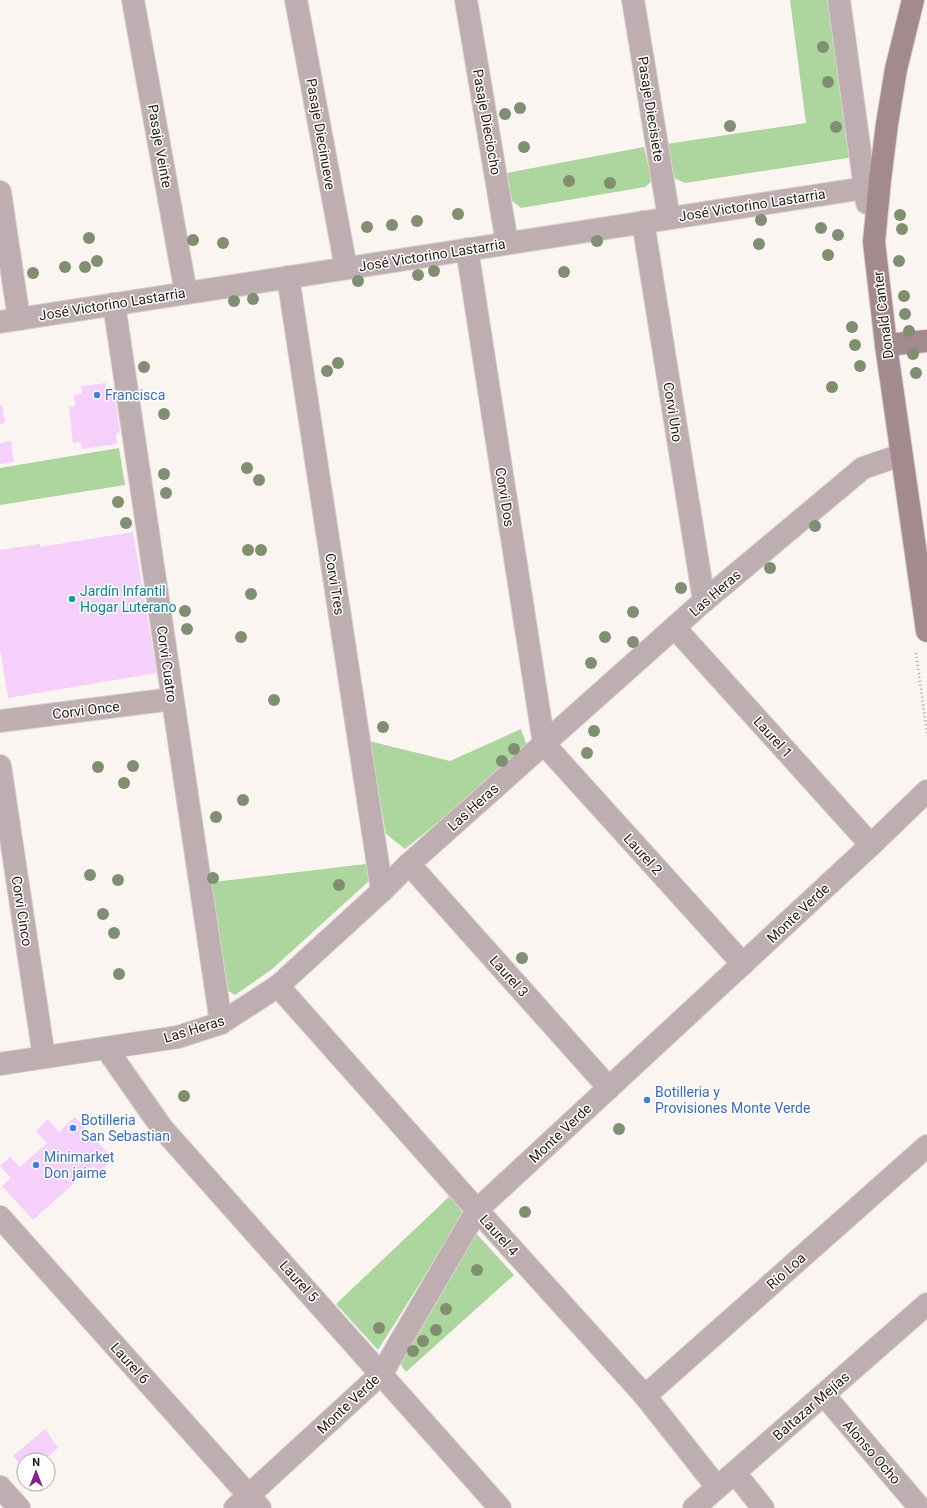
<svg xmlns="http://www.w3.org/2000/svg" width="927" height="1508" font-family="Roboto,sans-serif">
  <style>
    .green { fill: #acd69d }
    .building { fill: #f4d0fa }
    .lines { fill: none; stroke-linecap: round; stroke-linejoin: round }
    .minor-casing { stroke: #d9d2cd; stroke-width: 24 }
    .tertiary-casing { stroke: #d9d2cd; stroke-width: 24 }
    .secondary-casing { stroke: #d9d2cd; stroke-width: 24 }
    .path { stroke: #a8a09a; stroke-width: 2.5; stroke-dasharray: 1 3; stroke-linecap: butt }
    .minor { stroke: #bfaeb1; stroke-width: 22 }
    .tertiary { stroke: #bfaeb1; stroke-width: 22 }
    .secondary { stroke: #a38a8f; stroke-width: 22 }
    .tree { fill: #808f72 }
    .shop-dot { fill: #3f7fe0; stroke: #fff; stroke-width: 1.5 }
    .culture-dot { fill: #0f9aa8; stroke: #fff; stroke-width: 1.5 }
    .labels { text-anchor: middle; dominant-baseline: central; stroke-width: 3; stroke-linejoin: round; paint-order: stroke }
    .street-label { font-size: 14px; fill: #241a11; stroke: #fff }
    .shop-label { font-size: 14px; fill: #366cbe; stroke: #fff; text-anchor: start }
    .culture-label { font-size: 14px; fill: #0d838f; stroke: #fff; text-anchor: start }
  </style>
  <rect width="100%" height="100%" fill="#fbf5f1"/>
  <!-- green -->
  <g class="green">
    <path d="M790 0H828L854 157 685 183 674 178 667 144 806 123Z"/>
    <path d="M644 147 652 181 645 187 521 208 512 201 507 173Z"/>
    <path d="M119 448 125 485 0 505V468Z"/>
    <path d="M521 729 528 749 405 849 386 834 369 741 450 761Z"/>
    <path d="M366 864 369 881 271 970 235 995 222 987 205 883Z"/>
    <path d="M453 1193 463 1215 378 1350 336 1304Z"/>
    <path d="M475 1232 514 1275 406 1372 399 1362Z"/>
  </g>
  <!-- building -->
  <g class="building">
    <path d="M106 383V388L114 387 120 432 116 434 117 444 82 449 81 442 73 443 69 407H75L74 395 82 394 81 386Z"/>
    <path d="M0 405H2L5 423 0 424Z"/>
    <path d="M11 441 14 462 0 464V443Z"/>
    <path d="M133 532 157 673 8 698 0 648V550L40 544V547Z"/>
    <path d="M75 1117 113 1159 99 1172 93 1166 33 1220 2 1186 11 1178 0 1166 10 1157 20 1167 47 1143 36 1131 48 1119 59 1132Z"/>
    <path d="M45 1429 58 1448 44 1460H24V1468L13 1456Z"/>
  </g>
  <g class="lines">
    <defs>
      <g id="minor">
        <path d="M133 0 186 293"/>
        <path d="M296 0 346 268"/>
        <path d="M466 0 507 243"/>
        <path d="M633 0 669 218"/>
        <path d="M0 192 19 319"/>
        <path d="M643 222 704 601"/>
        <path d="M467 249 544 744 743 964"/>
        <path d="M288 277 382 891"/>
        <path d="M114 304 221 1023"/>
        <path d="M675 628 871 845"/>
        <path d="M0 721 172 699"/>
        <path d="M0 766 44 1057"/>
        <path d="M409 864 609 1088"/>
        <path d="M278 986 477 1210 645 1396 717 1487"/>
        <path d="M106 1048 162 1128 500 1508"/>
        <path d="M0 1217 260 1508"/>
        <path d="M824 1395 920 1508"/>
        <path d="M645 1396 927 1146"/>
        <path d="M735 1473 763 1508"/>
        <path d="M0 1487 19 1508"/>
        <path d="M235 1508 382 1373 477 1210 871 845 927 791"/>
        <path d="M694 1508 927 1304"/>
      </g>
      <g id="tertiary">
        <path d="M839 0 867 203"/>
        <path d="M0 322 865 188"/>
        <path d="M0 1064 178 1037 221 1023 278 986 382 891 409 864 704 601 863 468 901 455"/>
      </g>
      <g id="secondary">
        <path d="M913 0 896 69 887 124 880 180 874 242 886 345 927 631"/>
        <path d="M886 345 927 341"/>
      </g>
    </defs>
    <!-- minor casing -->
    <use href="#minor" class="minor-casing"/>
    <!-- tertiary casing -->
    <use href="#tertiary" class="tertiary-casing"/>
    <!-- secondary casing -->
    <use href="#secondary" class="secondary-casing"/>
    <!-- path -->
    <path class="path" d="M916 653 927 733"/>
    <!-- minor -->
    <use href="#minor" class="minor"/>
    <!-- tertiary -->
    <use href="#tertiary" class="tertiary"/>
    <!-- secondary -->
    <use href="#secondary" class="secondary"/>
  </g>
  <!-- trees -->
  <g class="tree">
    <circle cx="823" cy="47" r="6"/>
    <circle cx="828" cy="82" r="6"/>
    <circle cx="520" cy="108" r="6"/>
    <circle cx="505" cy="114" r="6"/>
    <circle cx="730" cy="126" r="6"/>
    <circle cx="836" cy="127" r="6"/>
    <circle cx="524" cy="147" r="6"/>
    <circle cx="569" cy="181" r="6"/>
    <circle cx="610" cy="183" r="6"/>
    <circle cx="458" cy="214" r="6"/>
    <circle cx="900" cy="215" r="6"/>
    <circle cx="761" cy="220" r="6"/>
    <circle cx="417" cy="221" r="6"/>
    <circle cx="392" cy="225" r="6"/>
    <circle cx="367" cy="227" r="6"/>
    <circle cx="821" cy="228" r="6"/>
    <circle cx="902" cy="229" r="6"/>
    <circle cx="838" cy="235" r="6"/>
    <circle cx="89" cy="238" r="6"/>
    <circle cx="193" cy="240" r="6"/>
    <circle cx="597" cy="241" r="6"/>
    <circle cx="223" cy="243" r="6"/>
    <circle cx="759" cy="244" r="6"/>
    <circle cx="828" cy="255" r="6"/>
    <circle cx="97" cy="261" r="6"/>
    <circle cx="899" cy="261" r="6"/>
    <circle cx="65" cy="267" r="6"/>
    <circle cx="85" cy="267" r="6"/>
    <circle cx="434" cy="271" r="6"/>
    <circle cx="564" cy="272" r="6"/>
    <circle cx="33" cy="273" r="6"/>
    <circle cx="418" cy="275" r="6"/>
    <circle cx="358" cy="281" r="6"/>
    <circle cx="904" cy="296" r="6"/>
    <circle cx="253" cy="299" r="6"/>
    <circle cx="234" cy="301" r="6"/>
    <circle cx="905" cy="314" r="6"/>
    <circle cx="852" cy="327" r="6"/>
    <circle cx="909" cy="331" r="6"/>
    <circle cx="855" cy="345" r="6"/>
    <circle cx="913" cy="354" r="6"/>
    <circle cx="338" cy="363" r="6"/>
    <circle cx="860" cy="366" r="6"/>
    <circle cx="144" cy="367" r="6"/>
    <circle cx="327" cy="371" r="6"/>
    <circle cx="916" cy="373" r="6"/>
    <circle cx="832" cy="387" r="6"/>
    <circle cx="164" cy="414" r="6"/>
    <circle cx="247" cy="468" r="6"/>
    <circle cx="164" cy="474" r="6"/>
    <circle cx="259" cy="480" r="6"/>
    <circle cx="166" cy="493" r="6"/>
    <circle cx="118" cy="502" r="6"/>
    <circle cx="126" cy="523" r="6"/>
    <circle cx="815" cy="526" r="6"/>
    <circle cx="248" cy="550" r="6"/>
    <circle cx="261" cy="550" r="6"/>
    <circle cx="770" cy="568" r="6"/>
    <circle cx="681" cy="588" r="6"/>
    <circle cx="251" cy="594" r="6"/>
    <circle cx="185" cy="611" r="6"/>
    <circle cx="633" cy="612" r="6"/>
    <circle cx="187" cy="629" r="6"/>
    <circle cx="241" cy="637" r="6"/>
    <circle cx="605" cy="637" r="6"/>
    <circle cx="633" cy="642" r="6"/>
    <circle cx="591" cy="663" r="6"/>
    <circle cx="274" cy="700" r="6"/>
    <circle cx="383" cy="727" r="6"/>
    <circle cx="594" cy="731" r="6"/>
    <circle cx="514" cy="749" r="6"/>
    <circle cx="587" cy="753" r="6"/>
    <circle cx="502" cy="761" r="6"/>
    <circle cx="133" cy="766" r="6"/>
    <circle cx="98" cy="767" r="6"/>
    <circle cx="124" cy="783" r="6"/>
    <circle cx="243" cy="800" r="6"/>
    <circle cx="216" cy="817" r="6"/>
    <circle cx="90" cy="875" r="6"/>
    <circle cx="213" cy="878" r="6"/>
    <circle cx="118" cy="880" r="6"/>
    <circle cx="339" cy="885" r="6"/>
    <circle cx="103" cy="914" r="6"/>
    <circle cx="114" cy="933" r="6"/>
    <circle cx="522" cy="958" r="6"/>
    <circle cx="119" cy="974" r="6"/>
    <circle cx="184" cy="1096" r="6"/>
    <circle cx="619" cy="1129" r="6"/>
    <circle cx="525" cy="1212" r="6"/>
    <circle cx="477" cy="1270" r="6"/>
    <circle cx="446" cy="1309" r="6"/>
    <circle cx="379" cy="1328" r="6"/>
    <circle cx="436" cy="1330" r="6"/>
    <circle cx="423" cy="1341" r="6"/>
    <circle cx="413" cy="1351" r="6"/>
  </g>
  <!-- markers -->
  <g class="shop-dot">
    <circle cx="97" cy="395" r="4"/>
    <circle cx="647" cy="1100" r="4"/>
    <circle cx="73" cy="1128" r="4"/>
    <circle cx="36" cy="1165" r="4"/>
  </g>
  <circle class="culture-dot" cx="72" cy="599" r="4"/>
  <g class="labels">
    <!-- street labels -->
    <g class="street-label">
      <text transform="translate(651 109) rotate(81)">Pasaje Diecisiete</text>
      <text transform="translate(487 122) rotate(80)">Pasaje Dieciocho</text>
      <text transform="translate(321 134) rotate(80)">Pasaje Diecinueve</text>
      <text transform="translate(160 146) rotate(80)">Pasaje Veinte</text>
      <text transform="translate(752 205) rotate(-9)">José Victorino Lastarria</text>
      <text transform="translate(432 255) rotate(-9)">José Victorino Lastarria</text>
      <text transform="translate(112 304) rotate(-9)">José Victorino Lastarria</text>
      <text transform="translate(883 315) rotate(-97)">Donald Canter</text>
      <text transform="translate(673 412) rotate(81)">Corvi Uno</text>
      <text transform="translate(505 497) rotate(81)">Corvi Dos</text>
      <text transform="translate(335 584) rotate(81)">Corvi Tres</text>
      <text transform="translate(715 593) rotate(-41)">Las Heras</text>
      <text transform="translate(167 664) rotate(82)">Corvi Cuatro</text>
      <text transform="translate(86 710) rotate(-7)">Corvi Once</text>
      <text transform="translate(773 737) rotate(48)">Laurel 1</text>
      <text transform="translate(473 807) rotate(-42)">Las Heras</text>
      <text transform="translate(643 854) rotate(48)">Laurel 2</text>
      <text transform="translate(22 911) rotate(81)">Corvi Cinco</text>
      <text transform="translate(798 913) rotate(-43)">Monte Verde</text>
      <text transform="translate(509 976) rotate(48)">Laurel 3</text>
      <text transform="translate(194 1029) rotate(-17)">Las Heras</text>
      <text transform="translate(560 1133) rotate(-43)">Monte Verde</text>
      <text transform="translate(499 1235) rotate(48)">Laurel 4</text>
      <text transform="translate(786 1271) rotate(-42)">Río Loa</text>
      <text transform="translate(299 1281) rotate(48)">Laurel 5</text>
      <text transform="translate(130 1363) rotate(48)">Laurel 6</text>
      <text transform="translate(348 1404) rotate(-43)">Monte Verde</text>
      <text transform="translate(811 1406) rotate(-41)">Baltazar Mejías</text>
      <text transform="translate(872 1452) rotate(49)">Alonso Ocho</text>
    </g>
    <!-- shop labels -->
    <g class="shop-label">
      <text x="105" y="395">Francisca</text>
      <text x="655" y="1092">Botilleria y<tspan x="655" dy="16">Provisiones Monte Verde</tspan></text>
      <text x="81" y="1120">Botilleria<tspan x="81" dy="16">San Sebastian</tspan></text>
      <text x="44" y="1157">Minimarket<tspan x="44" dy="16">Don jaime</tspan></text>
    </g>
    <!-- culture labels -->
    <g class="culture-label">
      <text x="80" y="591">Jardín Infantil<tspan x="80" dy="16">Hogar Luterano</tspan></text>
    </g>
  </g>
  <!-- north arrow -->
  <g transform="translate(36 1472)"><circle r="19" fill="#ffffff" stroke="#a7a3a0"/>
  <path d="M0-3L7 15L0 10L-7 15Z" fill="#84238d"/>
  <text y="-6" font-size="11" font-weight="bold" text-anchor="middle" fill="#241a11">N</text>
  </g>
</svg>
